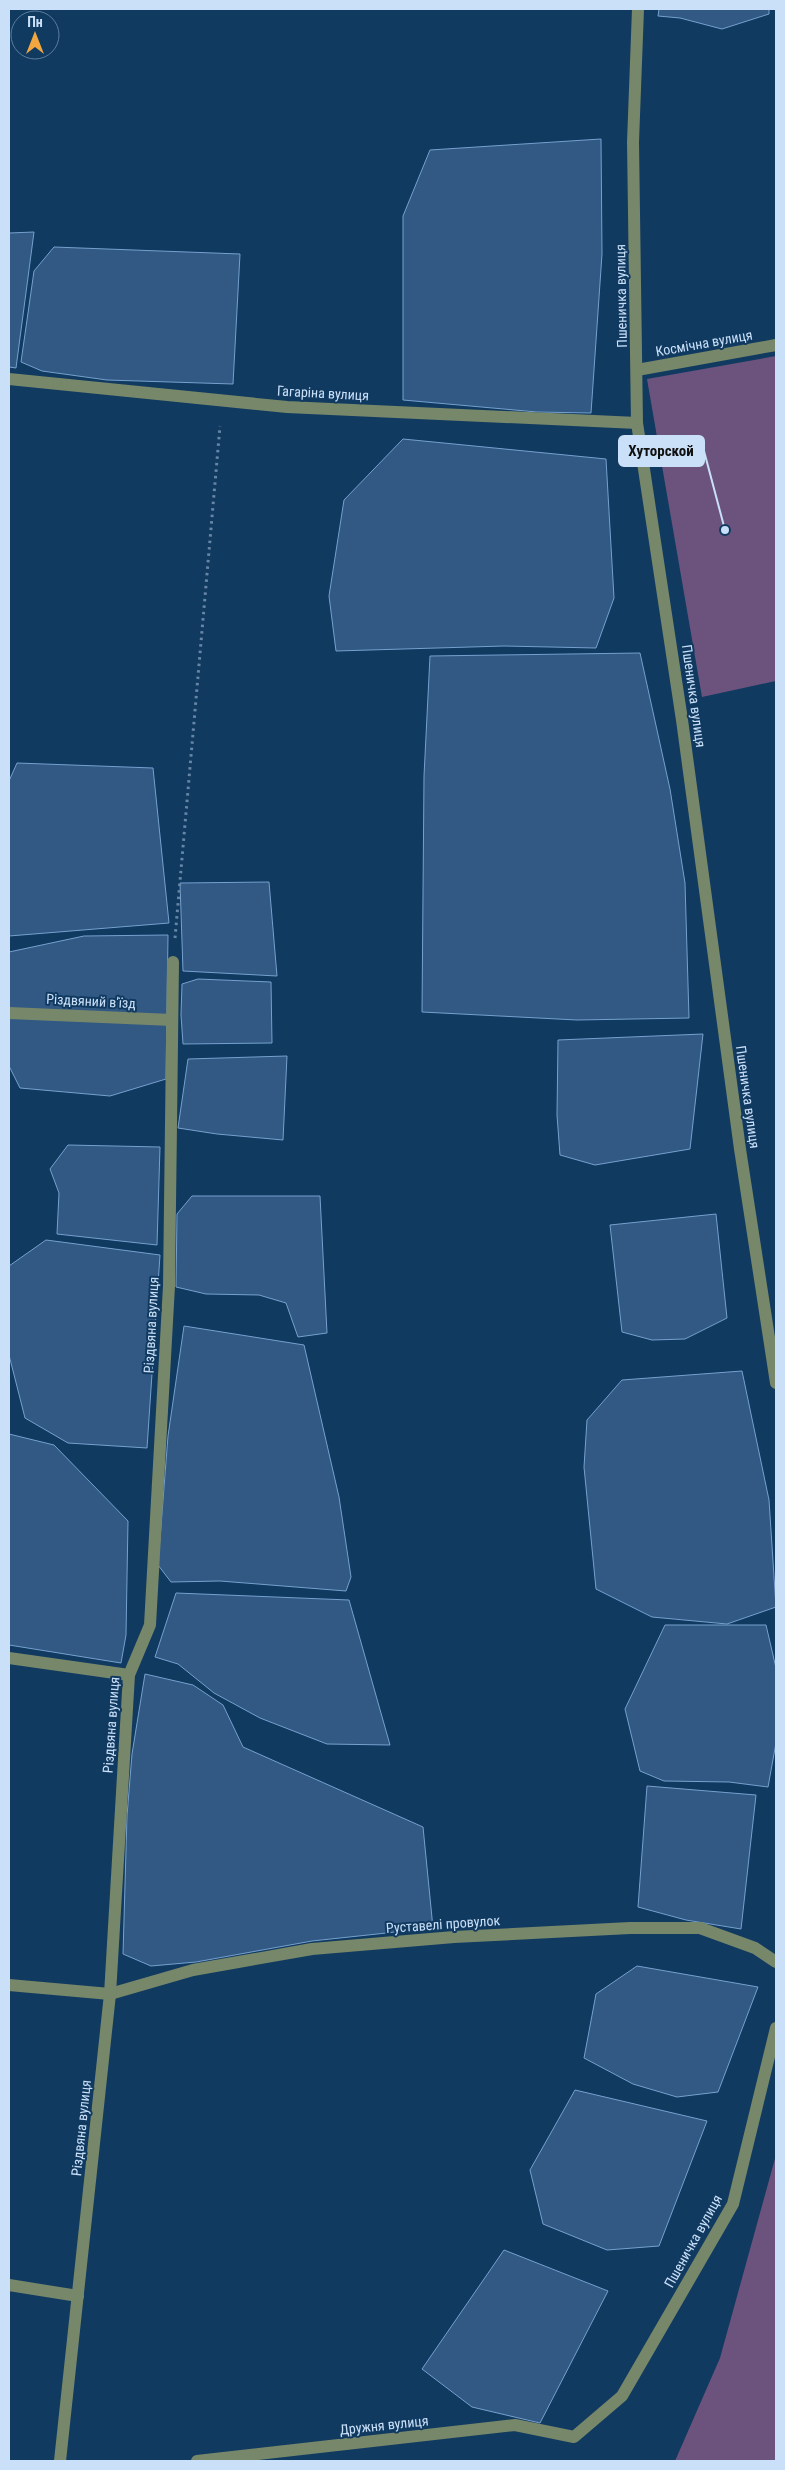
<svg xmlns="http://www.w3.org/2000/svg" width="785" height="2470" font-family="'Roboto Condensed',sans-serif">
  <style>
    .green { fill: #6b537d }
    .building { fill: #315983; stroke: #76a0ce }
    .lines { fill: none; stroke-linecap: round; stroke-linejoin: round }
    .path { stroke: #6686a6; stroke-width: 3; stroke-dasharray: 2.5 4; stroke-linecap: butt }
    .minor { stroke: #778769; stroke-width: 12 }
    .labels { text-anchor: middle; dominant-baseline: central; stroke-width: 4; stroke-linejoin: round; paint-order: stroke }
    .street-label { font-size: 14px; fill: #cae0f8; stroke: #113a61 }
    .leader { fill: none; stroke: #cae0f8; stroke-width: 2 }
    .callout-dot { fill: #cae0f8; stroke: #113a61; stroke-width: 2 }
    .callout { fill: #cae0f8; stroke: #cae0f8; stroke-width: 2 }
    .callout-label { font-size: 15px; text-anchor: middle; font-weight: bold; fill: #111 }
  </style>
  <rect width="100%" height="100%" fill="#113a61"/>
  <!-- green -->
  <g class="green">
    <path d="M776 356V681L702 697 647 379Z"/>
    <path d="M776 2155V2461H675L720 2358Z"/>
  </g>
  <!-- building -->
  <g class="building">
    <path d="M659 9H769V14L722 29 680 18 658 16Z"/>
    <path d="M601 139 602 254 591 413 537 412 403 400V216L430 150Z"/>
    <path d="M34 232 16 368 9 367V233Z"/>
    <path d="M54 247 240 254 233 384 107 380 42 371 21 362 34 271Z"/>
    <path d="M403 439 606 459 614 598 596 648 504 646 336 651 329 596 344 500Z"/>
    <path d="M640 653 670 789 685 883 689 1018 577 1020 422 1012 424 776 430 656Z"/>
    <path d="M17 763 153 768 169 923 9 936V781Z"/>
    <path d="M269 882 277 976 183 971 180 883Z"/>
    <path d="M168 935 166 1079 110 1096 20 1088 9 1066V952L84 936Z"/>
    <path d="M198 979 271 982 272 1043 183 1044 181 1015 182 984Z"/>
    <path d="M703 1034 690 1149 595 1165 560 1155 557 1115 558 1040Z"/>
    <path d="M287 1056 283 1140 217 1134 178 1128 188 1059Z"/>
    <path d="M68 1145 160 1147 157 1245 57 1234 59 1193 50 1169Z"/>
    <path d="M192 1196H320L327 1333 298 1337 286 1303 259 1295 206 1294 176 1287 177 1214Z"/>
    <path d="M716 1214 727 1318 685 1339 652 1340 622 1332 610 1225Z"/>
    <path d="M46 1240 160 1255 147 1448 68 1443 25 1418 9 1355V1266Z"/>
    <path d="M184 1326 304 1345 339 1497 351 1577 346 1591 220 1581 171 1582 158 1565 168 1436Z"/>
    <path d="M742 1371 769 1500 776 1607 727 1624 652 1617 596 1589 584 1467 587 1420 622 1380Z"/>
    <path d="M9 1434 54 1445 128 1521 126 1635 121 1663 9 1645Z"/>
    <path d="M176 1593 349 1600 390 1745 327 1744 260 1718 214 1693 178 1664 155 1657Z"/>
    <path d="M665 1625H766L776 1668V1743L768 1787 729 1782 664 1781 640 1771 625 1709Z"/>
    <path d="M145 1674 193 1685 223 1705 243 1747 423 1827 433 1928 312 1941 196 1962 151 1966 123 1954 127 1816 132 1754Z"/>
    <path d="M647 1786 756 1795 741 1929 686 1920 638 1907Z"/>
    <path d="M637 1966 758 1987 718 2092 677 2097 633 2084 584 2058 596 1994Z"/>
    <path d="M575 2090 707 2121 659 2246 607 2250 543 2224 530 2170Z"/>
    <path d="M504 2250 608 2291 540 2423 472 2407 422 2369Z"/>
  </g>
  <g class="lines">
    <!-- path -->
    <path class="path" d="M175 938 220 426"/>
    <!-- minor -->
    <g class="minor">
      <path d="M638 9 633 142 637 423 682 720 740 1149 776 1383"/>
      <path d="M637 370 776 345"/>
      <path d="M9 379 287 407 637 423"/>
      <path d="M9 1013 172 1020"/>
      <path d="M9 1658 129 1675"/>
      <path d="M9 1985 110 1994 193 1970 312 1949 454 1937 630 1928H700L755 1948 776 1962"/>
      <path d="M9 2285 78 2296"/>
      <path d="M60 2461 110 1994 129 1675 150 1625 169 1286 173 962"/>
      <path d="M197 2461 515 2425 574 2437 622 2396 733 2204 776 2028"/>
    </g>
  </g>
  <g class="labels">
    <!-- street labels -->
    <g class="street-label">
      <text transform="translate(621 296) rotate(-91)">Пшеничка вулиця</text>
      <text transform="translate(704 343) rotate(-10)">Космічна вулиця</text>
      <text transform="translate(323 393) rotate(3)">Гагаріна вулиця</text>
      <text transform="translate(694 696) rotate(82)">Пшеничка вулиця</text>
      <text transform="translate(91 1001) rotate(3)">Різдвяний в'їзд</text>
      <text transform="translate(748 1097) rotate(82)">Пшеничка вулиця</text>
      <text transform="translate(151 1325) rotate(-87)">Різдвяна вулиця</text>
      <text transform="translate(111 1725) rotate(-86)">Різдвяна вулиця</text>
      <text transform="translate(443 1924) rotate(-4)">Руставелі провулок</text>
      <text transform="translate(81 2128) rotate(-84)">Різдвяна вулиця</text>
      <text transform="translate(693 2241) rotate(-61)">Пшеничка вулиця</text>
      <text transform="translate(384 2425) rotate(-6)">Дружня вулиця</text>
    </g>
  </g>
  <!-- callouts -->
  <path class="leader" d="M725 530L704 451"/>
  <circle class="callout-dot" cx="725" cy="530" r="5"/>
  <rect class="callout" x="619" y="436" width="85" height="30" rx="5"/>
  <g class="callout-label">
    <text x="661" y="456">Хуторской</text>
  </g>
  <!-- border -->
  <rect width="785" height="2470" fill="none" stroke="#cae0f8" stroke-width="20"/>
  <!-- north arrow -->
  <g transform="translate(35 35)"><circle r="24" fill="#113a61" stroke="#5b7c9d"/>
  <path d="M0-4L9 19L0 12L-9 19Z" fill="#f1a640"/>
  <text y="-8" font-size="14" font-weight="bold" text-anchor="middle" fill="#cae0f8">Пн</text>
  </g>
</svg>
